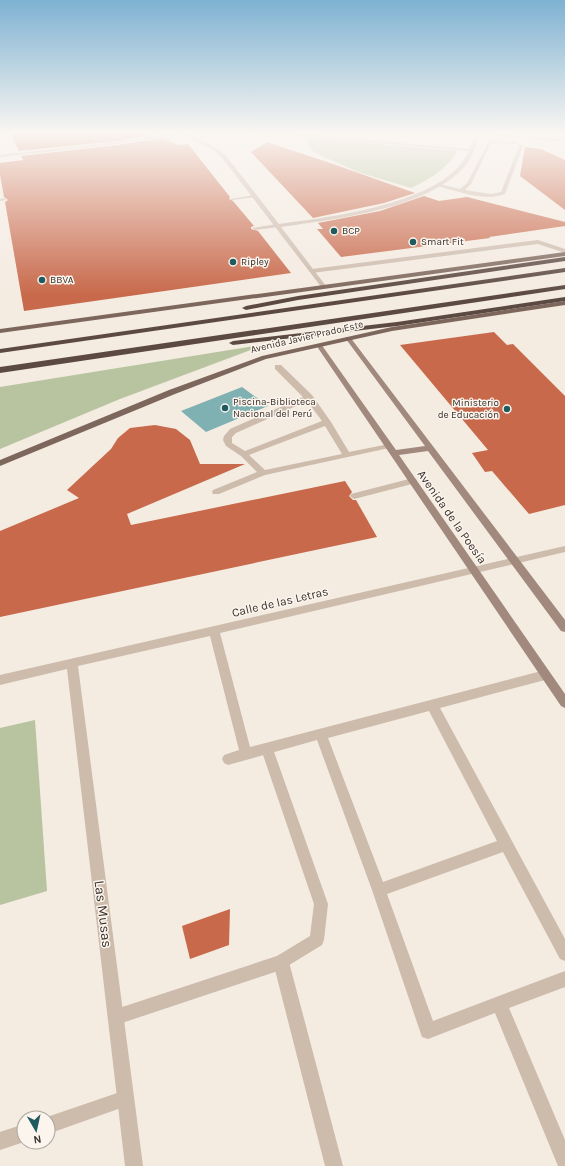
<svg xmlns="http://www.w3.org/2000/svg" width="565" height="1166" font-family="Karla,sans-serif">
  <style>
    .green { fill: #b8c4a0 }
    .water { fill: #7fb0b2 }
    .building { fill: #c8694b }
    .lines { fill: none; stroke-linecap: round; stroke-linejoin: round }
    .lane { fill: #cdbbac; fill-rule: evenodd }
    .street { fill: #cdbbac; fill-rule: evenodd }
    .secondary { fill: #a18a7d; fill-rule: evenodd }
    .primary { fill: #7d675c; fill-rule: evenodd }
    .highway { fill: #5c4a42; fill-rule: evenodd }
    .poi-dot { fill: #1f5a5e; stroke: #fbf5ee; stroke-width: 1.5 }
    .labels { text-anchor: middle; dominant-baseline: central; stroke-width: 3; stroke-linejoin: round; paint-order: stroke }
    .far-poi-label { font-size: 10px; fill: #3b302b; stroke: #fbf5ee; text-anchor: start }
    .far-street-label { font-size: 10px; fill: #3b302b; stroke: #fbf5ee }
    .street-label { font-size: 12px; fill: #3b302b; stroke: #fbf5ee }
    .near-street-label { font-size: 14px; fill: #3b302b; stroke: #fbf5ee }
  </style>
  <rect width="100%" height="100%" fill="#f4ebe1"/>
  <!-- green -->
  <g class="green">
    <path d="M309 138 457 151C446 170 430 179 411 188L358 172 322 156 311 150 308 143Z"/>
    <path d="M267 344 120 399 0 449V387Z"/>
    <path d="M35 720 47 891 0 905V728Z"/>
  </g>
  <!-- water -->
  <path class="water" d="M242 387 268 406 206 432 181 411Z"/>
  <!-- building -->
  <g class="building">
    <path d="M10 132H149L154 134 117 141 19 151Z"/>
    <path d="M163 138 178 145 188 144 230 197 229 199 233 201 254 226 251 227V229L258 231 291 273 24 311 5 202 8 200 4 197 0 175V163L23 160 21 156 117 145Z"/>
    <path d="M267 142 333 164 415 193 384 203 313 218 251 152Z"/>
    <path d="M525 147 541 149 565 160V210L520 176Z"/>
    <path d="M424 196 439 201 467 197 565 222V226L489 237 490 238 341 257 317 229H323L318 223 380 211Z"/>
    <path d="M494 332 507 345 513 344 565 396V505L529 514 492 471 485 472 472 453 488 450 400 345Z"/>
    <path d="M155 425 176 429 190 440 200 464H245L127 514 131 525 345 481 352 492 349 496 353 500H356L377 537 0 617V531L79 498 67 490 111 449 118 438 130 428Z"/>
    <path d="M230 909 229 945 190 959 182 926Z"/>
  </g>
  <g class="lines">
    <!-- lane -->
    <g class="lane">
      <path d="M225 132H231L222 135 220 134Z"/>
      <path d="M489 141 516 142 523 146 505 194C484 202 458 191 437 186L439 184 460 189 467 183ZM491 143 515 144 519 146 501 192 491 194 465 190 471 184Z"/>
      <path d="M255 195 257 197 232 200 230 199Z"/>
      <path d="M4 198 6 200 0 201V199Z"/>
      <path d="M277 224 279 225V227L255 230 252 228Z"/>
      <path d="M538 240 565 249V253L538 244 312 273 309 271 312 269Z"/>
      <path d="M275 365H281L312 395 331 422 349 452 389 444 393 446 389 448 265 475 219 494H213L212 492 213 490 257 472 241 456 226 446 223 440 224 436 230 429 303 397 275 369ZM307 401 322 421 245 451 232 443V437L236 433ZM325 426 342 454 265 470 249 455Z"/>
      <path d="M413 478 416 479 417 481 416 483 354 499 350 496 351 494Z"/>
      <path d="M267 744 271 745 273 749 328 904 324 940 322 945 281 970 116 1025 110 1023 108 1017 110 1011 277 956 310 936 314 904 261 749 263 745Z"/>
      <path d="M126 1090 132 1092 134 1098 132 1104 48 1134V1118H44Z"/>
      <path d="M24 1124V1142L0 1150V1132Z"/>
    </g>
    <!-- street -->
    <g class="street">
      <path d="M179 132H187L186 133 216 148 227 157 279 224C330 217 446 204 469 151L302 137 278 132 470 149 476 132 565 140V142L479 134C476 145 473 156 466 165 429 209 335 219 281 227L326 286V288H322L223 159 214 150 181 134 117 144 0 157V155L117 142Z"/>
      <path d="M565 546V552L220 633 250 747 545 670 549 672 551 675 549 678 545 680 440 708 565 939V961L560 959 503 852 387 894 433 1021 565 971V987L509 1008 565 1140V1166H558L495 1013 428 1039 422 1037 372 890 317 740 228 765 224 763 222 759 224 755 239 750 210 636 78 666 143 1166H125L67 669 0 685V675ZM429 711 497 841 383 882 328 738Z"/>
      <path d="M281 954 286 957 289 962 343 1166H325L273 962 276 957Z"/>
    </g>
    <!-- secondary -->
    <path class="secondary" d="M346 337H350L565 620V632L561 631 428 451 399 455 565 694V708L561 706 316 345 321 344 396 450 425 446 346 339Z"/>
    <!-- primary -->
    <g class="primary">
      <path d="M565 252V256L0 333V329Z"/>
      <path d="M565 301V305L392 331 266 359 175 394 0 466V460L169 390 262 356 392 327Z"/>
    </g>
    <!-- highway -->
    <g class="highway">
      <path d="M565 257V261L298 300 246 310 242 308 246 306 298 296Z"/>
      <path d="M565 268V272L0 353V349Z"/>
      <path d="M565 285V289L0 373V367Z"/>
      <path d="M565 297V301L397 326 233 345 229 343 233 341 397 322Z"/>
    </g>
  </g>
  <!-- sky -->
  <linearGradient id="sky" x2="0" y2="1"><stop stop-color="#7eb2d2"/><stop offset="0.45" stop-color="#faf6f2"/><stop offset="1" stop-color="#faf6f2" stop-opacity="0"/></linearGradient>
  <rect width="565" height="295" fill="url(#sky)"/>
  <!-- markers -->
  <g class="poi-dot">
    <circle cx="334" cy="231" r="4"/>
    <circle cx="413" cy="242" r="4"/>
    <circle cx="233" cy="262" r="4"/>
    <circle cx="42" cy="280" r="4"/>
    <circle cx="225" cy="408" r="4"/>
    <circle cx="507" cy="409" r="4"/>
  </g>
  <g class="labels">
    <!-- far-poi labels -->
    <g class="far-poi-label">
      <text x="342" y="231">BCP</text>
      <text x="421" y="242">Smart Fit</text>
      <text x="241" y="262">Ripley</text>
      <text x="50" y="280">BBVA</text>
      <text x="233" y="402">Piscina-Biblioteca<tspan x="233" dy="12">Nacional del Perú</tspan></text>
      <text x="499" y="403" text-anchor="end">Ministerio<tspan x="499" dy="12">de Educación</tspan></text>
    </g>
    <!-- far-street labels -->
    <g class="far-street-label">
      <text transform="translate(307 337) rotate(-13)">Avenida Javier Prado Este</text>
    </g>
    <!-- street labels -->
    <g class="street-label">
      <text transform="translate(452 517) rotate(55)">Avenida de la Poesía</text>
      <text transform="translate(280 602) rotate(-13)">Calle de las Letras</text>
    </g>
    <!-- near-street labels -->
    <g class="near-street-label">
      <text transform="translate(103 914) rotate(83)">Las Musas</text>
    </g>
  </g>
  <!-- north arrow -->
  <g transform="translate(36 1130) rotate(171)"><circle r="19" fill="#fbf5ee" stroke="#aea6a0"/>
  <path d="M0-3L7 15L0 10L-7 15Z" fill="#1f5a5e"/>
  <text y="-6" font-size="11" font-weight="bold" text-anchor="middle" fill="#3b302b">N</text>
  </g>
</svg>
